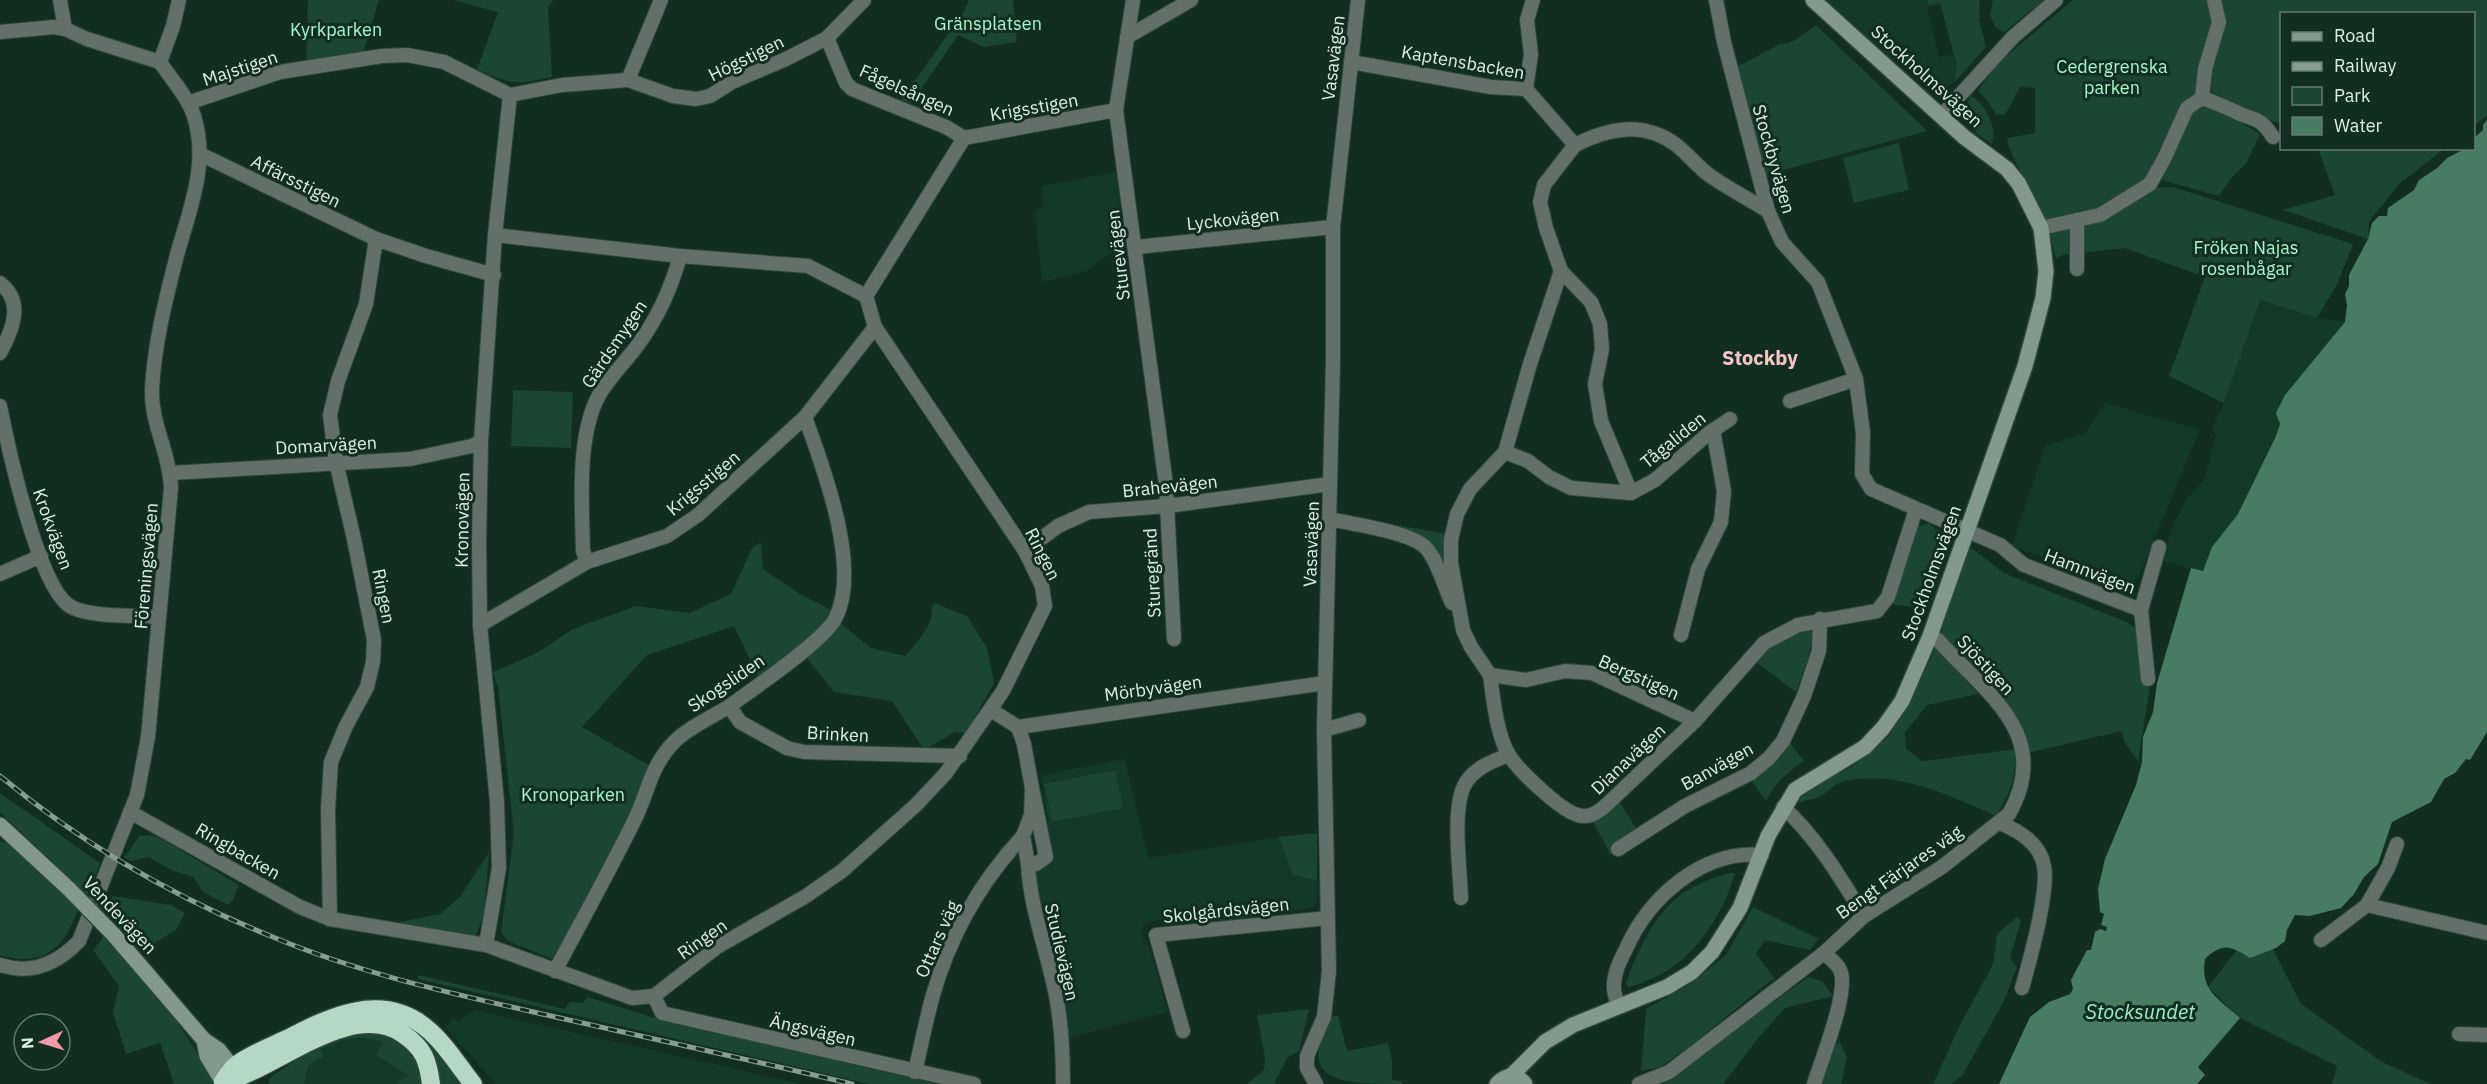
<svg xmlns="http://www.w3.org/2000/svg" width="2487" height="1084" font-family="'IBM Plex Sans',sans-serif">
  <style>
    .built { fill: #133928 }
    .green { fill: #1a4632 }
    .water { fill: #487c62 }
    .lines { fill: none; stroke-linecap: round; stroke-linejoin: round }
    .street-casing { stroke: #2e493c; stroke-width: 16 }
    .secondary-casing { stroke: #2e493c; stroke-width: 18 }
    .highway-casing { stroke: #2e493c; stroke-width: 21 }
    .street { stroke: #637069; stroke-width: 14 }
    .secondary { stroke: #84998e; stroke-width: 15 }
    .highway { stroke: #b5d7c4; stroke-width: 18 }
    .rail-casing { stroke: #879d92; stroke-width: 5 }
    .rail { stroke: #112e20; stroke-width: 3; stroke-dasharray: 9; stroke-linecap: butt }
    .secondary-bridge-casing { stroke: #2e493c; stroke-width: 18; stroke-linecap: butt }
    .secondary-bridge { stroke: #84998e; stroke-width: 15 }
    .labels { text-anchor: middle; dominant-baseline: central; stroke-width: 6; stroke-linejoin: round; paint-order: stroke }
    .park-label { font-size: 18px; fill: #a6f8ce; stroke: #112e20 }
    .street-label { font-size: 18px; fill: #ddeee5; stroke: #112e20 }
    .neighbourhood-label { font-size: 20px; font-weight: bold; fill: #f8c4c9; stroke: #112e20 }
    .water-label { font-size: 20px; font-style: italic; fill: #9defc5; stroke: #112e20 }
  </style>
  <rect width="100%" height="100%" fill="#112e20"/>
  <!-- built -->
  <g class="built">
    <path d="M1822 0H1927L1929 6 1940 3 1928 7V10L1939 57 1953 54 1957 75 1955 82 1946 87 1930 89Z"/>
    <path d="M1116 172 1125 243 1086 271 1042 282 1035 210 1044 208 1041 186Z"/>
    <path d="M2260 299 2317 318 2346 322 2285 395 2276 436 2238 514 2212 547 2203 572 2161 560 2175 520 2188 497 2204 480 2216 436 2212 428 2224 403Z"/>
    <path d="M2105 403 2200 430 2138 578 2127 588 2012 546 2045 446 2085 433Z"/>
    <path d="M1125 759 1148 858 1278 837 1293 875 1317 881V902L1313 908 1196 925 1168 920 1164 918 1145 924 1141 931 1144 942 1150 949 1168 1012 1063 1039 1031 869 1050 863 1052 859 1043 819 1047 817 1042 775Z"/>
    <path d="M475 1010 803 1084H496L446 1028 453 1018 458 1021Z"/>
    <path d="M340 1038 372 1039 384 1042 409 1075 396 1084H304L308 1066 320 1050Z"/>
  </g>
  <!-- green -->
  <g class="green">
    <path d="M308 0H379L363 53 306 62Z"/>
    <path d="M452 0H553L548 8 552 77C515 85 512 85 477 69L498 12Z"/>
    <path d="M969 0H1013L1017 42 984 47 958 35 911 104 901 100 963 13Z"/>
    <path d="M1927 0H1980L1979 20 1986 47 1955 82 1956 63 1940 3 1929 6Z"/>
    <path d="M1993 0H2044L2004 32 1995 27 1990 15Z"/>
    <path d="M2073 0H2487V115L2474 126V14H2282L2281 124 2263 117 2211 92 2195 93 2187 99 2154 171 2144 183 2096 214 2059 222C2071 223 2089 221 2101 217 2129 209 2136 185 2173 187L2353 244 2338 283 2317 318 2260 300 2224 403 2169 376 2205 277 2125 248 2063 255 2056 258C2050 233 2042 211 2031 188 2020 168 2012 162 2007 138L2035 133V88L2020 87 2005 115 1996 114 1986 99 1978 91 1997 64Z"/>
    <path d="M1816 25 1927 131 1765 175 1733 69 1780 44C1795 44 1804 33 1816 25Z"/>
    <path d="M1971 96C1986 103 1998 129 1992 144 1973 131 1956 120 1971 96Z"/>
    <path d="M2207 103 2260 134 2247 162 2231 178 2219 196 2158 179 2189 112Z"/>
    <path d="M1899 143 1909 190 1854 203 1843 158Z"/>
    <path d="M2318 149H2444L2399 184 2369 222 2368 239 2283 210 2335 195Z"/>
    <path d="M513 390 573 392 571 448 511 446Z"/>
    <path d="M1929 523 1943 536 1940 553 1916 607 1890 604 1917 527Z"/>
    <path d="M1391 524 1447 534 1449 579 1427 539Z"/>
    <path d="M761 542 763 569 800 594 831 610C814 639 785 659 760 681L734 626 647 655 582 727 652 767 636 808 552 959 508 941 501 933 514 833 498 687 493 672 537 653 573 629 636 606 689 613 731 594 752 548Z"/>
    <path d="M1967 545 2004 573 2127 622 2135 628 2150 686 2138 762 2124 741 2122 731 2028 753 1942 635 1943 620Z"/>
    <path d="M934 603 967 616 987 648 994 683 966 733 955 732 924 750 892 701 834 692 806 657 840 623 871 648 905 656C914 646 927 632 931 618 932 612 931 609 934 603Z"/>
    <path d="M1808 627 1813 634 1808 659 1796 692 1756 662 1780 639Z"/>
    <path d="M1936 646 1978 694 1927 705 1905 732 1906 749 1922 761 2016 749C2015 781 2012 789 1996 816 1948 795 1898 770 1845 781 1834 783 1827 794 1817 798 1811 800 1806 799 1800 803L1799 799 1829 778 1852 767 1890 735 1925 670Z"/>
    <path d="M1789 742 1804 761C1788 772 1774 783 1766 801L1748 776Z"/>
    <path d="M1115 770 1123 808 1052 822 1044 784Z"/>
    <path d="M0 793 100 863 88 895 0 812Z"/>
    <path d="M1620 803 1638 831 1610 854 1592 820Z"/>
    <path d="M1317 833V881L1293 875 1278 837Z"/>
    <path d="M149 835 160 838 239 885 233 900 228 905 203 892 193 877 169 869 149 857 132 861 124 858 139 836Z"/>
    <path d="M0 841 11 846 78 909C66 948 41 968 0 955Z"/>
    <path d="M489 852 484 915 476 935 459 936 390 924 440 914 460 897Z"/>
    <path d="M1729 873H1735C1725 910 1697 955 1663 973 1652 979 1640 983 1628 988L1626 983C1639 947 1658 904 1695 886 1705 880 1718 877 1729 873Z"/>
    <path d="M113 896 171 905 185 913 176 930 145 949C130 938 111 924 108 905Z"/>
    <path d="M1753 907 1819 939 1810 950 1765 940 1756 954 1774 978 1690 1046 1660 1067 1641 1071 1646 1009 1686 987 1726 955Z"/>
    <path d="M2017 917 2021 921 2010 958 2017 967 2004 1001 1962 1076 1951 1084H1933L1960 1025 1993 964 1997 934Z"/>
    <path d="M105 935 172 1014 217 1084H174L160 1043 126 1054 113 1013 119 986 93 950Z"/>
    <path d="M2273 949 2301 1004 2382 1062 2431 1084H2332L2337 1066 2240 1018 2208 987 2237 950 2250 958Z"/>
    <path d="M418 975 565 1009 570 1002 583 1003 587 997 668 1022 937 1084H869L418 979Z"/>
    <path d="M1808 977 1822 981 1833 996 1785 1008 1759 1037 1723 1084H1661Z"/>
    <path d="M1309 1009 1299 1051 1287 1058 1274 1084H1247L1264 1070 1265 1058 1257 1015Z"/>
    <path d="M1333 1016H1338L1347 1051 1388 1043 1392 1061V1080L1402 1081V1084C1344 1084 1293 1084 1333 1016Z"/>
    <path d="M410 1028 428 1042 461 1084H441L437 1067Z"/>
    <path d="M360 1033C405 1035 412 1041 424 1084H396L408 1075 376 1055 383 1042C358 1035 342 1037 320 1050L324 1056 308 1066 304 1084H269L270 1077 328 1040Z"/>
    <path d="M1840 1043 1847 1057 1841 1084H1820L1832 1044Z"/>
  </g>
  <!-- water -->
  <path class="water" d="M2487 120V732L2470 760 2466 759 2455 773 2444 779 2431 802 2392 822 2378 864 2364 877 2354 894 2341 908 2310 916 2295 915 2287 930 2285 941 2276 948 2250 958C2230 946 2223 942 2205 959 2200 991 2218 998 2240 1018L2198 1067 2205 1075 2197 1084H1999L2030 1017 2049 1002 2070 994 2073 989 2071 980 2087 950H2091L2095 932 2100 929 2106 931 2107 927 2101 925 2104 914 2100 912 2098 889 2105 859 2136 785 2142 762 2143 737 2153 712 2157 683 2191 568 2203 571 2212 547 2238 514 2276 436 2280 424 2276 413 2285 395 2345 322 2347 305 2345 294 2349 286V275L2368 239 2372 223 2379 216H2387L2388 208 2414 190 2419 180 2437 168 2447 158 2464 149 2474 148V138L2483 130V125Z"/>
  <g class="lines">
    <defs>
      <g id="street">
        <path d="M60 0 65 29"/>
        <path d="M1133 0 1116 110 1166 485 1174 639"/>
        <path d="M1716 0 1724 42 1768 211 1782 242 1818 282 1856 379 1863 433 1862 474 1871 489 2000 545 2024 565 2141 610"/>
        <path d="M2214 0 2219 22 2205 69 2202 98C2214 102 2223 106 2234 111 2253 121 2259 115 2273 137"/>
        <path d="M0 32 54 27 65 29 87 39 160 62"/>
        <path d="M1127 37 1191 0"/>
        <path d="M827 38 846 83 852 89 946 127 964 138"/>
        <path d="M160 62 173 26 179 0"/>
        <path d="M1351 62 1491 87 1526 89 1575 145C1609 128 1642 121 1675 144 1687 153 1697 166 1709 175 1727 188 1749 199 1768 211"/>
        <path d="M628 80 673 96 696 99 710 96 732 82 786 59 827 38 864 0"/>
        <path d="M1526 89 1531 54 1527 20 1533 0"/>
        <path d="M510 95 562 85 628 80 661 0"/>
        <path d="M188 103 280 72 382 56 407 55 444 62 510 95"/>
        <path d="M1941 116 2013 37 2056 0"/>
        <path d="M1575 145 1544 185 1540 202 1546 228 1561 271 1530 364 1505 452 1470 489 1457 514 1451 540V563L1463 630 1471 647 1490 675 1526 680 1565 671 1592 673 1695 721"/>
        <path d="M202 155 376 239"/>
        <path d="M2077 220V269"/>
        <path d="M2041 228 2100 215 2150 184 2164 159 2187 108 2202 98"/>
        <path d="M1136 247 1333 227"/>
        <path d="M1561 271 1591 302 1600 324 1602 349 1595 384 1601 421 1631 493"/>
        <path d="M494 275 426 256 376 239 366 304 338 381 330 415 336 462 354 539 374 640 373 662 367 687 346 726 331 762 328 809 330 919 486 945 632 998 654 996 717 947 806 896 842 871 916 805 946 773 1003 691 1045 606 1042 586 1025 551 875 327 866 296 808 266 680 256 495 235"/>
        <path d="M0 283C25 302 12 331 0 353"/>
        <path d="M866 296 964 138 1116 110"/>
        <path d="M1790 401 1856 379"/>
        <path d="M0 406C8 447 37 581 68 605 86 618 137 615 159 617"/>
        <path d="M1505 452 1528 461 1549 477 1571 488 1631 493 1655 480 1709 433 1730 419"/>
        <path d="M171 473 410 459 472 446 481 441"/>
        <path d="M1329 519C1352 524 1411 532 1426 548 1437 559 1445 589 1452 603"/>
        <path d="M1025 551 1058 526 1089 512 1167 506 1330 484"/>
        <path d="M587 562 583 551C582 505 577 443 596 401 605 381 624 364 637 346 658 318 671 289 680 256"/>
        <path d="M0 574 41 556"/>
        <path d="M480 625 587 562 667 536 698 515 805 417 875 327"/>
        <path d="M1681 635 1698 569 1721 522 1724 491 1713 430"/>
        <path d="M1490 675C1493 698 1497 736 1509 755 1518 770 1561 811 1578 815 1588 818 1595 814 1603 808L1695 721 1764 643 1798 625 1877 611 1888 597 1916 509"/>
        <path d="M2148 679 2141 610 2159 547"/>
        <path d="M730 707 740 722 787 748 804 752 960 756"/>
        <path d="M991 710 1018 727 1325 683"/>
        <path d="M1018 727 1024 744 1032 788 1031 815 1023 836 1028 864H1036L1046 857 1032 788"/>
        <path d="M1324 730 1359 720"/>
        <path d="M1783 807C1817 838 1840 877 1864 916"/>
        <path d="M130 812 300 907 330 919"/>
        <path d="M2000 823C2019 831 2040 843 2044 866 2049 892 2030 960 2022 988"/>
        <path d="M1618 849 1685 806 1751 773 1769 758 1783 741 1804 696 1819 651 1820 619"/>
        <path d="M1028 864C1030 905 1044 942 1053 982 1061 1014 1063 1051 1063 1084"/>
        <path d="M1461 898C1460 870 1452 811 1464 786 1472 769 1492 761 1509 755"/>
        <path d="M2367 905 2487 933"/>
        <path d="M2321 940 2367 905 2388 868 2397 844"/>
        <path d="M486 945 499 868 497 802 480 625 479 542 481 441 495 235 510 95"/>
        <path d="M0 965C31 975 57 964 79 941L137 795 148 737 171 488C170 454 151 424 152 390 154 345 166 298 177 255 190 208 209 164 194 116 188 97 171 79 160 62"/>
        <path d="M555 971C582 920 610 870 635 819 649 790 650 767 674 742 692 724 717 716 738 700 760 684 824 640 835 619 862 569 823 467 805 417"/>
        <path d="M654 996 662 1013 974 1084"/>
        <path d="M1618 1006C1617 1001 1614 994 1614 988 1613 975 1620 960 1626 949 1648 898 1703 849 1762 855"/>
        <path d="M1183 1031 1156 935 1328 918"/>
        <path d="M2459 1034 2487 1035"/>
        <path d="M915 1072C921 1046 926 1020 933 995 950 936 981 881 1023 836"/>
        <path d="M1316 1084 1307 1068V1056L1324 1017 1329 971 1324 730 1333 362V227L1358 0"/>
        <path d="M1639 1084 1669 1072 1824 953 1864 916 1942 867 2009 814C2054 734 1985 693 1938 640L1930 636"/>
        <path d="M1814 1084C1821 1061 1850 990 1840 970 1837 963 1829 958 1824 953"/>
      </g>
      <g id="secondary">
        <path d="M0 825 69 889"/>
        <path d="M113 934 204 1040 219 1050 240 1077"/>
        <path d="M204 1040 207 1056 224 1084"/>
        <path d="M1511 1076 1545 1042 1573 1025 1667 987 1692 972 1712 952 1740 908 1768 836 1795 790 1865 747 1883 728 1902 701 1930 636 2025 366 2043 298 2046 271 2041 228 2019 184 2007 169 1964 137 1813 0"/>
        <path d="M1497 1084C1506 1074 1517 1074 1525 1084"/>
      </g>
      <g id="highway">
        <path d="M223 1082C226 1077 230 1071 234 1067 246 1056 272 1046 287 1039 331 1016 381 992 425 1027 444 1042 458 1065 473 1084"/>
        <path d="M223 1082C276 1070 350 998 403 1034 424 1048 428 1061 431 1084"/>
      </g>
    </defs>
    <!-- street casing -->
    <use href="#street" class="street-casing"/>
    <!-- secondary casing -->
    <use href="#secondary" class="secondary-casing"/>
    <!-- highway casing -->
    <use href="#highway" class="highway-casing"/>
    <!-- street -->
    <use href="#street" class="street"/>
    <!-- secondary -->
    <use href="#secondary" class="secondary"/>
    <!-- highway -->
    <use href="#highway" class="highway"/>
    <defs>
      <path id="rail" d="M0 776C81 843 175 898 273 937 361 974 454 994 547 1015 649 1038 751 1060 852 1084"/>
    </defs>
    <!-- rail casing -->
    <use href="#rail" class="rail-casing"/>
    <!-- rail -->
    <use href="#rail" class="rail"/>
    <defs>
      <path id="secondary-bridge" d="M69 889 113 934"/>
    </defs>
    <!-- secondary-bridge casing -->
    <use href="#secondary-bridge" class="secondary-bridge-casing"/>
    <!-- secondary-bridge -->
    <use href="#secondary-bridge" class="secondary-bridge"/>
  </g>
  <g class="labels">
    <!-- park labels -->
    <g class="park-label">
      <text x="988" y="23">Gränsplatsen</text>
      <text x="336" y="29">Kyrkparken</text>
      <text x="2112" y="66">Cedergrenska<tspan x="2112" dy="21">parken</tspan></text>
      <text x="2246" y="247">Fröken Najas<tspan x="2246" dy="21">rosenbågar</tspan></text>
      <text x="573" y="794">Kronoparken</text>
    </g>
    <!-- street labels -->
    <g class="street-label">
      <text transform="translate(746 58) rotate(-26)">Högstigen</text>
      <text transform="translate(1333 58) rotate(-83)">Vasavägen</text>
      <text transform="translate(1463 62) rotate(10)">Kaptensbacken</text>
      <text transform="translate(240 68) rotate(-18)">Majstigen</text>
      <text transform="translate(1927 76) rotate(42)">Stockholmsvägen</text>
      <text transform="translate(907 90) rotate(24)">Fågelsången</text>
      <text transform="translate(1034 107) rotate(-10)">Krigsstigen</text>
      <text transform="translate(1774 159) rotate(74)">Stockbyvägen</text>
      <text transform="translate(296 181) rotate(26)">Affärsstigen</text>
      <text transform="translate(1233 219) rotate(-6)">Lyckovägen</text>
      <text transform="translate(1118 255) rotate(-97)">Sturevägen</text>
      <text transform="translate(614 344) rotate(-56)">Gärdsmygen</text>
      <text transform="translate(1673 440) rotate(-39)">Tågaliden</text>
      <text transform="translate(326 445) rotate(-3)">Domarvägen</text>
      <text transform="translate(703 483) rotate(-40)">Krigsstigen</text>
      <text transform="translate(1170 486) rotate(-6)">Brahevägen</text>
      <text transform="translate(462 520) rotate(-89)">Kronovägen</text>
      <text transform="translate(53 529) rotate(70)">Krokvägen</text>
      <text transform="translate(1311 544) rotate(-88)">Vasavägen</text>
      <text transform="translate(1043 554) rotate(63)">Ringen</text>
      <text transform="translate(146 566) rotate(-85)">Föreningsvägen</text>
      <text transform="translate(2090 571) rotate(21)">Hamnvägen</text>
      <text transform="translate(1152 573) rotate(-93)">Sturegränd</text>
      <text transform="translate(1931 573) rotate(-70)">Stockholmsvägen</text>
      <text transform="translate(384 596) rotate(79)">Ringen</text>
      <text transform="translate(1986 665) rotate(47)">Sjöstigen</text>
      <text transform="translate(1639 677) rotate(24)">Bergstigen</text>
      <text transform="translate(726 683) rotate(-34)">Skogsliden</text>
      <text transform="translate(1153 688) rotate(-8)">Mörbyvägen</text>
      <text transform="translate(838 734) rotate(3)">Brinken</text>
      <text transform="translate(1628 759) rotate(-43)">Dianavägen</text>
      <text transform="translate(1717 766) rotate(-29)">Banvägen</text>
      <text transform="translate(238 851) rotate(30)">Ringbacken</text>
      <text transform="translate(1899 872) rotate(-35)">Bengt Färjares väg</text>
      <text transform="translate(1226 910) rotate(-6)">Skolgårdsvägen</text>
      <text transform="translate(120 915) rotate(47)">Vendevägen</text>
      <text transform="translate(702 939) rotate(-35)">Ringen</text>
      <text transform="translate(937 939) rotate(-66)">Ottars väg</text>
      <text transform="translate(1062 952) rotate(77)">Studievägen</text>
      <text transform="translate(813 1030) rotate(13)">Ängsvägen</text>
    </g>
    <!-- neighbourhood labels -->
    <g class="neighbourhood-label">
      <text x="1760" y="357">Stockby</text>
    </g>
    <!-- water labels -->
    <g class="water-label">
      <text x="2140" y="1011">Stocksundet</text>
    </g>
  </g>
  <!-- legend -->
  <rect x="2280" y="12" width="195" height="138" fill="#112e20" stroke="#637b6f" stroke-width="1.5"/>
  <rect x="2292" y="32" width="30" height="9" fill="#84998e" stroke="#637b6f" stroke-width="1.5"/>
  <text x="2334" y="42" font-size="18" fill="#ddeee5">Road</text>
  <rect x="2292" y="62" width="30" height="9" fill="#879d92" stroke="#637b6f" stroke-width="1.5"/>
  <text x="2334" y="72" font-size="18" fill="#ddeee5">Railway</text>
  <rect x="2292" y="87" width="30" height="18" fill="#1a4632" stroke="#637b6f" stroke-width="1.5"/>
  <text x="2334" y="102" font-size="18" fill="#ddeee5">Park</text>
  <rect x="2292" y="117" width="30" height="18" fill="#487c62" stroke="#637b6f" stroke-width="1.5"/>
  <text x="2334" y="132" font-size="18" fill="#ddeee5">Water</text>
  <!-- north arrow -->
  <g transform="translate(42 1042) rotate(266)"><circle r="28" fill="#112e20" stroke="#637b6f" stroke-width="1.5"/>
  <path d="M0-4.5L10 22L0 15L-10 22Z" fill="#f49aa6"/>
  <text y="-9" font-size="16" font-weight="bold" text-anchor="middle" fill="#ddeee5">N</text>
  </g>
</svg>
